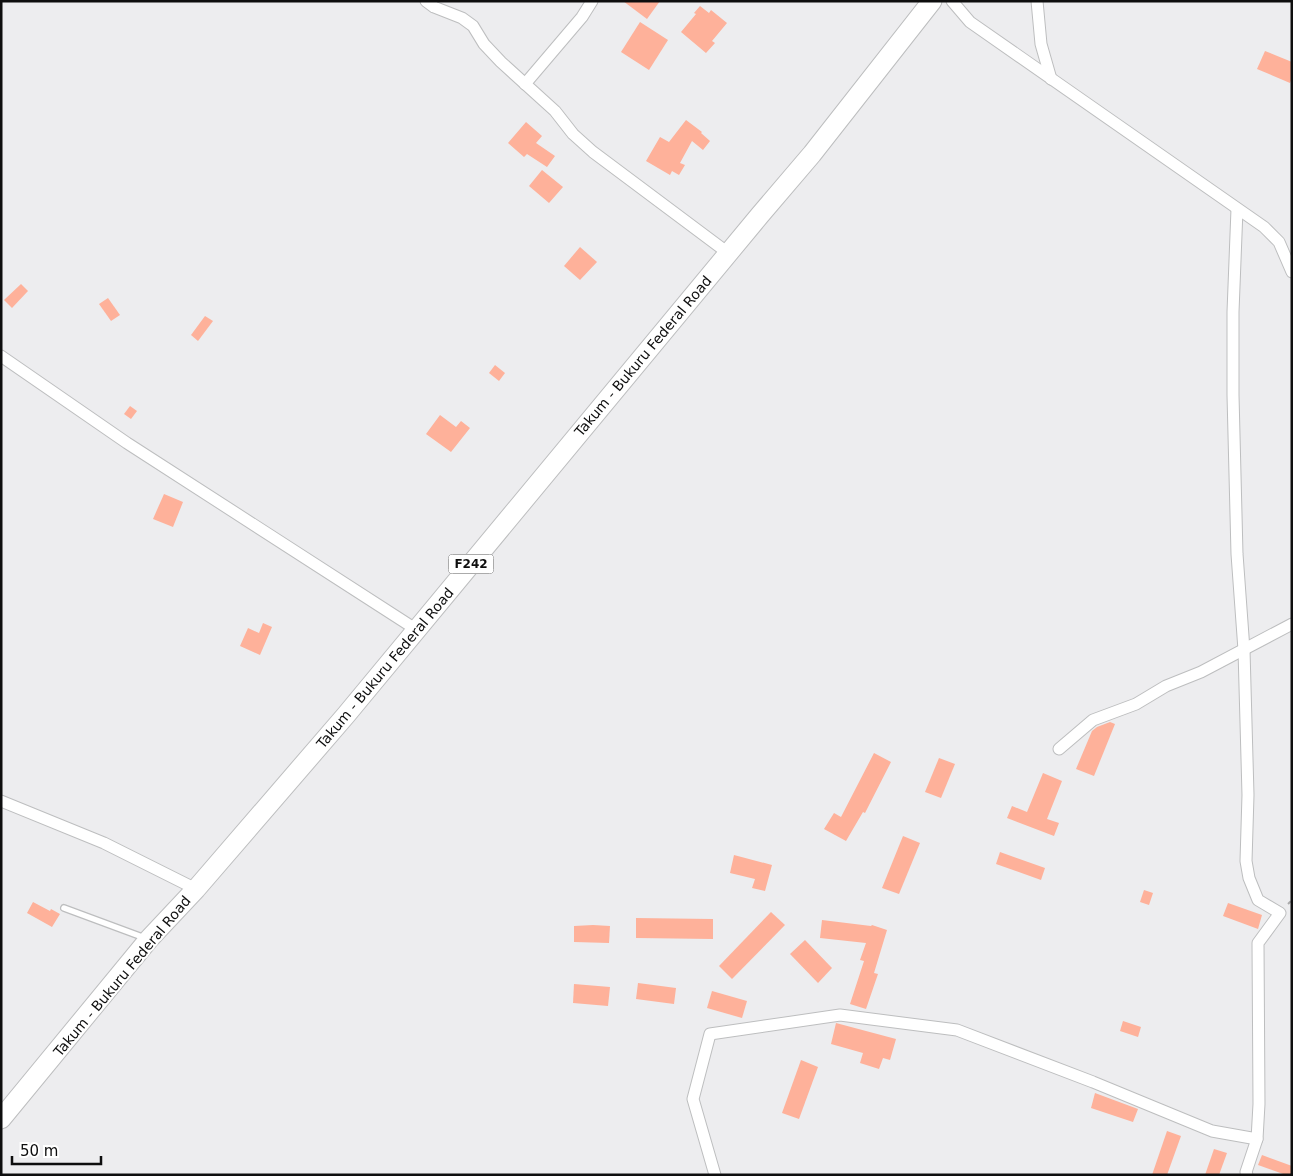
<svg xmlns="http://www.w3.org/2000/svg" width="1293" height="1176" font-family="'DejaVu Sans',sans-serif">
  <style>
    .building { fill: #feb19a }
    .lines { fill: none; stroke-linecap: round; stroke-linejoin: round }
    .lane-casing { stroke: #bdbebf; stroke-width: 8 }
    .street-casing { stroke: #bdbebf; stroke-width: 13 }
    .primary-casing { stroke: #bdbebf; stroke-width: 21 }
    .path { stroke: #aaaaab; stroke-width: 2; stroke-dasharray: 4 2.5; stroke-linecap: butt }
    .lane { stroke: #fff; stroke-width: 5.5 }
    .street { stroke: #fff; stroke-width: 11 }
    .primary { stroke: #fff; stroke-width: 19 }
    .labels { text-anchor: middle; dominant-baseline: central; stroke-width: 4; stroke-linejoin: round; paint-order: stroke }
    .shield { fill: #fff; stroke: #565656; stroke-width: 1 }
    .shield-label { font-size: 12px; font-weight: bold; fill: #0e0e0e }
    .street-label { font-size: 14px; fill: #0e0e0e; stroke: #fff }
  </style>
  <rect width="100%" height="100%" fill="#ededef"/>
  <!-- building -->
  <g class="building">
    <path d="M623 1H660L647 19Z"/>
    <path d="M700 6 709 13 711 10 727 23 712 41 715 43 706 53 681 32 696 14 694 13Z"/>
    <path d="M640 22 668 40 649 70 621 52Z"/>
    <path d="M1265 51 1292 62V78L1290 83 1257 69Z"/>
    <path d="M686 120 702 132 701 133 710 141 703 150 692 141 680 163 685 165 679 175 672 171 670 175 646 161 660 137 669 142Z"/>
    <path d="M526 122 542 136 536 143 555 156 547 167 527 154 524 157 508 143Z"/>
    <path d="M542 170 563 187 549 203 529 186Z"/>
    <path d="M580 247 597 262 580 280 564 266Z"/>
    <path d="M21 284 28 291 12 308 4 300Z"/>
    <path d="M108 298 120 315 111 321 99 304Z"/>
    <path d="M205 316 213 321 198 341 191 335Z"/>
    <path d="M495 365 505 373 499 381 489 373Z"/>
    <path d="M130 406 137 411 131 419 124 414Z"/>
    <path d="M440 415 456 427 461 421 470 428 451 452 426 434Z"/>
    <path d="M164 494 183 502 173 527 153 519Z"/>
    <path d="M263 623 272 627 260 655 240 646 248 628 259 633Z"/>
    <path d="M1110 722 1115 724 1094 776 1076 769 1092 731 1097 727Z"/>
    <path d="M874 753 891 762 865 813 863 812 846 841 824 829 834 813 841 817Z"/>
    <path d="M939 758 955 764 941 798 925 792Z"/>
    <path d="M1043 773 1062 781 1047 819 1059 823 1054 836 1007 818 1012 806 1027 812Z"/>
    <path d="M903 836 920 843 899 894 882 888Z"/>
    <path d="M1000 852 1045 868 1041 880 996 864Z"/>
    <path d="M734 855 772 865 765 891 752 888 755 879 730 873Z"/>
    <path d="M1144 890 1153 893 1149 905 1140 902Z"/>
    <path d="M33 902 50 911 51 909 60 914 52 927 27 913Z"/>
    <path d="M1228 903 1262 915 1258 929 1223 916Z"/>
    <path d="M771 912 785 925 732 979 719 966Z"/>
    <path d="M636 918 713 919V939L636 938Z"/>
    <path d="M822 920 871 926 872 925 887 930 874 973 878 974 866 1009 850 1004 864 961 860 960 866 943 820 938Z"/>
    <path d="M593 925 610 926 609 943 574 942V926Z"/>
    <path d="M805 940 832 968 818 983 790 954Z"/>
    <path d="M638 983 676 988 674 1004 636 999Z"/>
    <path d="M574 984 610 987 608 1006 573 1003Z"/>
    <path d="M712 991 747 1001 742 1018 707 1008Z"/>
    <path d="M1123 1021 1141 1027 1138 1037 1120 1031Z"/>
    <path d="M836 1023 896 1039 890 1060 883 1058 879 1069 860 1063 863 1053 831 1044Z"/>
    <path d="M801 1060 818 1067 799 1119 782 1113Z"/>
    <path d="M1095 1093 1138 1109 1133 1122 1091 1108Z"/>
    <path d="M1167 1131 1181 1136 1167 1175H1152Z"/>
    <path d="M1214 1149 1227 1153 1219 1175H1205Z"/>
    <path d="M1262 1155 1292 1166V1175H1286L1258 1165Z"/>
  </g>
  <g class="lines">
    <defs>
      <path id="lane" d="M64 908 145 938"/>
      <g id="street">
        <path d="M426 1 434 7 462 18 473 26 484 44 501 62 555 111 573 134 593 152 728 253"/>
        <path d="M952 1 970 22 1264 227 1279 242 1292 272"/>
        <path d="M1037 1 1041 44 1051 79"/>
        <path d="M525 84 582 17 592 1"/>
        <path d="M1237 209 1233 312V395L1237 554 1244 650 1248 795 1246 861 1249 878 1258 900 1280 913 1258 943 1259 1104 1257 1139 1246 1172 1247 1175"/>
        <path d="M1 356 127 443 417 630"/>
        <path d="M1059 749 1093 720 1136 704 1166 686 1201 672 1292 624"/>
        <path d="M1 801 104 843 196 889"/>
        <path d="M715 1175 693 1099 710 1034 840 1015 957 1030 1093 1082 1212 1131 1257 1139"/>
      </g>
      <path id="primary" d="M1 1119 149 939 196 889 346 715 760 215 812 154 932 1"/>
    </defs>
    <!-- lane casing -->
    <use href="#lane" class="lane-casing"/>
    <!-- street casing -->
    <use href="#street" class="street-casing"/>
    <!-- primary casing -->
    <use href="#primary" class="primary-casing"/>
    <!-- path -->
    <path class="path" d="M1288 904 1292 900"/>
    <!-- lane -->
    <use href="#lane" class="lane"/>
    <!-- street -->
    <use href="#street" class="street"/>
    <!-- primary -->
    <use href="#primary" class="primary"/>
  </g>
  <g class="labels">
    <!-- shield labels -->
    <rect class="shield" x="448.5" y="554.5" width="45" height="19" rx="4"/>
    <g class="shield-label">
      <text x="471" y="564">F242</text>
    </g>
    <!-- street labels -->
    <g class="street-label">
      <text transform="translate(643 356) rotate(-50)">Takum - Bukuru Federal Road</text>
      <text transform="translate(385 668) rotate(-50)">Takum - Bukuru Federal Road</text>
      <text transform="translate(122 976) rotate(-50)">Takum - Bukuru Federal Road</text>
    </g>
  </g>
  <!-- border -->
  <rect width="1293" height="1176" fill="none" stroke="#0e0e0e" stroke-width="5"/>
  <!-- scale -->
  <path d="M12 1156v8h89v-8" fill="none" stroke="#0e0e0e" stroke-width="2.5"/>
  <text x="20" y="1156" font-size="15" fill="#0e0e0e" stroke="#ffffff" stroke-width="4" paint-order="stroke">50 m</text>
</svg>
